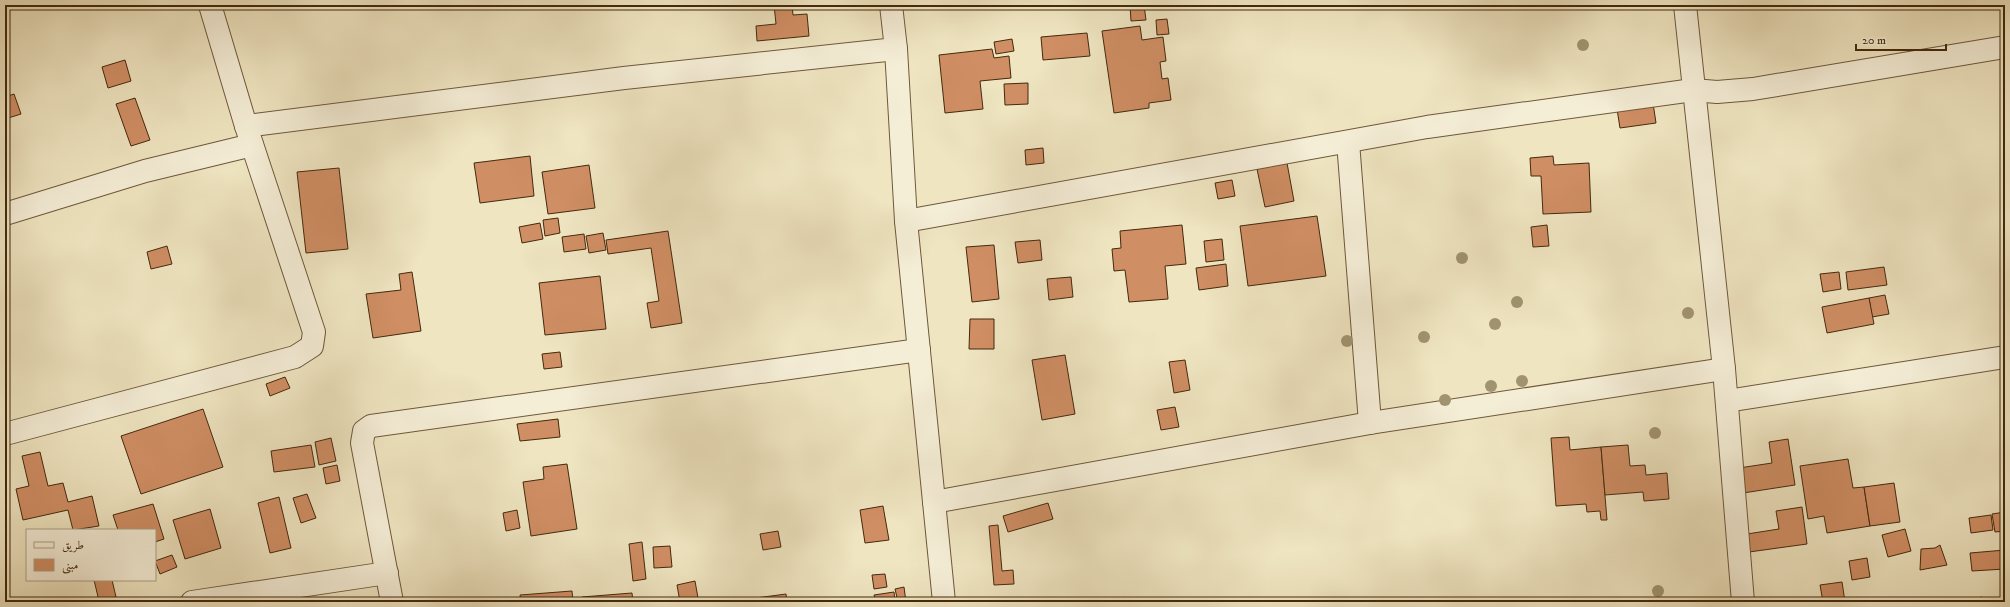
<svg xmlns="http://www.w3.org/2000/svg" width="2010" height="607" font-family="'IM FELL DW Pica',Amiri,serif">
  <style>
    .building { fill: #d08e64; stroke: #43290d }
    .lines { fill: none; stroke-linecap: round; stroke-linejoin: round }
    .street-casing { stroke: #6e583a; stroke-width: 24 }
    .street { stroke: #f5eed7; stroke-width: 22 }
    .tree { fill: #a19370 }
  </style>
  <rect width="100%" height="100%" fill="#efe5c1"/>
  <filter id="stains"><feTurbulence type="fractalNoise" baseFrequency=".005" numOctaves="4"/><feColorMatrix values="0 0 0 0 .2 0 0 0 0 .09 0 0 0 0 .02 0 0 0 .5 -.17"/></filter>
  <radialGradient id="worn" r=".72"><stop offset=".6" stop-color="#630" stop-opacity="0"/><stop offset="1" stop-color="#630" stop-opacity=".3"/></radialGradient>
  <!-- building -->
  <g class="building">
    <path d="M774 5H792L793 15 807 14 809 36 757 41 756 26 776 24Z"/>
    <path d="M1130 5H1144L1146 20 1131 21Z"/>
    <path d="M1167 19 1169 34 1157 35 1156 20Z"/>
    <path d="M1140 26 1142 40 1163 37 1166 61 1160 62 1162 79 1168 78 1171 100 1149 103V108L1114 113 1102 31Z"/>
    <path d="M1087 33 1090 56 1043 60 1041 37Z"/>
    <path d="M1012 39 1014 51 996 54 994 42Z"/>
    <path d="M992 49 994 58 1009 56 1011 78 980 81 983 109 945 113 939 55Z"/>
    <path d="M125 60 131 81 108 88 102 67Z"/>
    <path d="M1028 83V104L1005 105 1004 84Z"/>
    <path d="M14 94 21 114 5 119V97Z"/>
    <path d="M135 98 150 140 131 146 116 104Z"/>
    <path d="M1653 103 1656 123 1620 128 1617 109Z"/>
    <path d="M1043 148 1044 163 1026 165 1025 150Z"/>
    <path d="M530 156 534 196 480 203 474 163Z"/>
    <path d="M1553 156 1554 165 1589 163 1591 212 1543 214 1541 176H1531L1530 158Z"/>
    <path d="M1287 163 1294 201 1265 207 1257 169Z"/>
    <path d="M589 165 595 208 548 214 542 172Z"/>
    <path d="M339 168 348 249 306 253 297 172Z"/>
    <path d="M1232 180 1235 196 1218 199 1215 183Z"/>
    <path d="M1317 216 1326 276 1248 286 1240 226Z"/>
    <path d="M558 218 560 233 545 236 543 220Z"/>
    <path d="M540 223 543 239 522 243 519 227Z"/>
    <path d="M1182 225 1186 264 1165 266 1168 299 1129 302 1125 270 1114 271 1112 249 1121 248 1120 231Z"/>
    <path d="M1547 225 1549 246 1533 247 1531 227Z"/>
    <path d="M668 231 682 323 651 328 647 303 659 301 651 248 608 254 606 240Z"/>
    <path d="M603 233 606 250 589 253 586 236Z"/>
    <path d="M584 234 586 249 564 252 562 237Z"/>
    <path d="M1222 239 1224 260 1206 262 1204 241Z"/>
    <path d="M1040 240 1042 260 1018 263 1015 242Z"/>
    <path d="M994 245 999 299 972 302 966 247Z"/>
    <path d="M167 246 172 264 151 269 147 252Z"/>
    <path d="M1226 264 1228 286 1199 290 1196 268Z"/>
    <path d="M1884 267 1887 285 1848 290 1846 272Z"/>
    <path d="M412 272 421 331 373 338 366 294 401 290 399 274Z"/>
    <path d="M1839 272 1841 289 1823 292 1820 274Z"/>
    <path d="M600 276 606 329 545 335 539 283Z"/>
    <path d="M1071 277 1073 297 1049 300 1047 279Z"/>
    <path d="M1885 295 1889 314 1872 317 1869 298Z"/>
    <path d="M1869 298 1874 324 1827 333 1822 307Z"/>
    <path d="M970 319H994V349H969Z"/>
    <path d="M560 352 562 367 544 369 542 354Z"/>
    <path d="M1065 355 1075 414 1042 420 1032 360Z"/>
    <path d="M1185 360 1190 390 1174 393 1169 362Z"/>
    <path d="M285 377 290 388 270 396 266 384Z"/>
    <path d="M1175 407 1179 427 1161 430 1157 410Z"/>
    <path d="M203 409 223 467 141 494 121 436Z"/>
    <path d="M558 419 560 437 520 441 517 424Z"/>
    <path d="M1569 437 1570 450 1601 447 1607 520H1601L1600 511 1587 512 1586 504 1556 506 1551 438Z"/>
    <path d="M331 438 336 461 319 465 315 442Z"/>
    <path d="M1788 439 1795 485 1743 493 1739 468 1772 463 1769 442Z"/>
    <path d="M311 445 315 467 274 472 271 451Z"/>
    <path d="M1628 445 1630 466 1645 465 1646 475 1667 473 1669 499 1644 501 1643 492 1605 495 1601 447Z"/>
    <path d="M40 452 48 486 63 483 68 502 92 496 99 526 73 530 68 510 23 520 16 489 29 486 22 456Z"/>
    <path d="M1848 459 1853 488 1864 487 1870 526 1827 533 1824 516 1808 519 1800 466Z"/>
    <path d="M567 464 577 529 531 536 523 482 544 479 543 467Z"/>
    <path d="M337 465 340 481 326 484 323 468Z"/>
    <path d="M1894 483 1900 522 1870 526 1864 487Z"/>
    <path d="M307 494 316 518 301 523 293 498Z"/>
    <path d="M279 497 291 548 270 553 258 503Z"/>
    <path d="M1048 503 1053 519 1008 532 1003 516Z"/>
    <path d="M153 504 164 539 155 542V530H118L113 515Z"/>
    <path d="M883 506 889 540 865 543 860 510Z"/>
    <path d="M1802 507 1807 544 1749 552 1747 534 1779 529 1776 511Z"/>
    <path d="M210 509 221 548 185 559 173 520Z"/>
    <path d="M517 510 520 528 506 531 503 513Z"/>
    <path d="M2005 512V531L1995 532 1992 514Z"/>
    <path d="M1991 515 1993 530 1971 533 1969 518Z"/>
    <path d="M998 525 1002 571 1013 570 1014 584 994 585 989 526Z"/>
    <path d="M1905 529 1911 551 1888 557 1882 535Z"/>
    <path d="M778 531 781 547 763 550 760 534Z"/>
    <path d="M642 542 646 579 633 581 629 544Z"/>
    <path d="M1940 545 1947 565 1920 570 1921 549 1935 548Z"/>
    <path d="M670 546 672 567 654 568 653 547Z"/>
    <path d="M2005 550V569L1972 571 1970 553Z"/>
    <path d="M172 555 177 567 160 574 155 561Z"/>
    <path d="M1867 558 1870 577 1852 580 1849 561Z"/>
    <path d="M885 574 887 587 874 589 872 575Z"/>
    <path d="M94 580H112L116 597 99 601Z"/>
    <path d="M695 581 698 598 680 602 677 585Z"/>
    <path d="M1842 582 1845 602H1823L1820 585Z"/>
    <path d="M904 587 906 602H898L895 589Z"/>
    <path d="M572 591 573 602H521L520 595Z"/>
    <path d="M894 592 895 602H876L874 595Z"/>
    <path d="M632 593 633 602H582V597Z"/>
    <path d="M786 594 787 602H757L756 598Z"/>
    <path d="M1982 597 1983 602H1967V600Z"/>
  </g>
  <g class="lines">
    <defs>
      <g id="street">
        <path d="M891 5 896 49 906 221 944 602"/>
        <path d="M1685 5 1724 369 1743 602"/>
        <path d="M246 126 624 78 896 49"/>
        <path d="M1348 142 1370 423"/>
        <path d="M5 214 145 171 252 145"/>
        <path d="M906 221 1427 127 1693 90 1717 92 1753 89 2005 47"/>
        <path d="M1727 401 2005 357"/>
        <path d="M5 434 295 357 312 346 314 332 246 126 210 5"/>
        <path d="M934 502 1370 423 1724 369"/>
        <path d="M192 602 387 573"/>
        <path d="M392 602 362 443 364 431 371 426 919 350"/>
      </g>
    </defs>
    <!-- street casing -->
    <use href="#street" class="street-casing"/>
    <!-- street -->
    <use href="#street" class="street"/>
  </g>
  <!-- trees -->
  <g class="tree">
    <circle cx="1583" cy="45" r="6"/>
    <circle cx="1462" cy="258" r="6"/>
    <circle cx="1517" cy="302" r="6"/>
    <circle cx="1688" cy="313" r="6"/>
    <circle cx="1495" cy="324" r="6"/>
    <circle cx="1424" cy="337" r="6"/>
    <circle cx="1347" cy="341" r="6"/>
    <circle cx="1522" cy="381" r="6"/>
    <circle cx="1491" cy="386" r="6"/>
    <circle cx="1445" cy="400" r="6"/>
    <circle cx="1655" cy="433" r="6"/>
    <circle cx="1658" cy="591" r="6"/>
  </g>
  <!-- margin -->
  <rect width="2010" height="607" fill="none" stroke="#efe5c1" stroke-width="20"/>
  <rect x="6" y="6" width="1998" height="595" fill="none" stroke="#43290d" stroke-width="2"/>
  <rect x="10" y="10" width="1990" height="587" fill="none" stroke="#43290d"/>
  <!-- legend -->
  <rect x="26" y="529" width="130" height="52" fill="#f5eed7" stroke="#ae9f86"/>
  <rect x="34" y="542" width="20" height="6" fill="#f5eed7" stroke="#ae9f86"/>
  <text x="62" y="549" font-size="12" fill="#43290d">طريق</text>
  <rect x="34" y="559" width="20" height="12" fill="#d08e64" stroke="#ae9f86"/>
  <text x="62" y="569" font-size="12" fill="#43290d">مبنى</text>
  <!-- scale -->
  <path d="M1856 44v6h90v-6" fill="none" stroke="#43290d" stroke-width="2"/>
  <text x="1862" y="44" font-size="12" fill="#43290d" stroke="#f5eed7" stroke-width="3" paint-order="stroke">20 m</text>
  <rect width="100%" height="100%" filter="url(#stains)"/>
  <rect width="100%" height="100%" fill="url(#worn)"/>
</svg>
